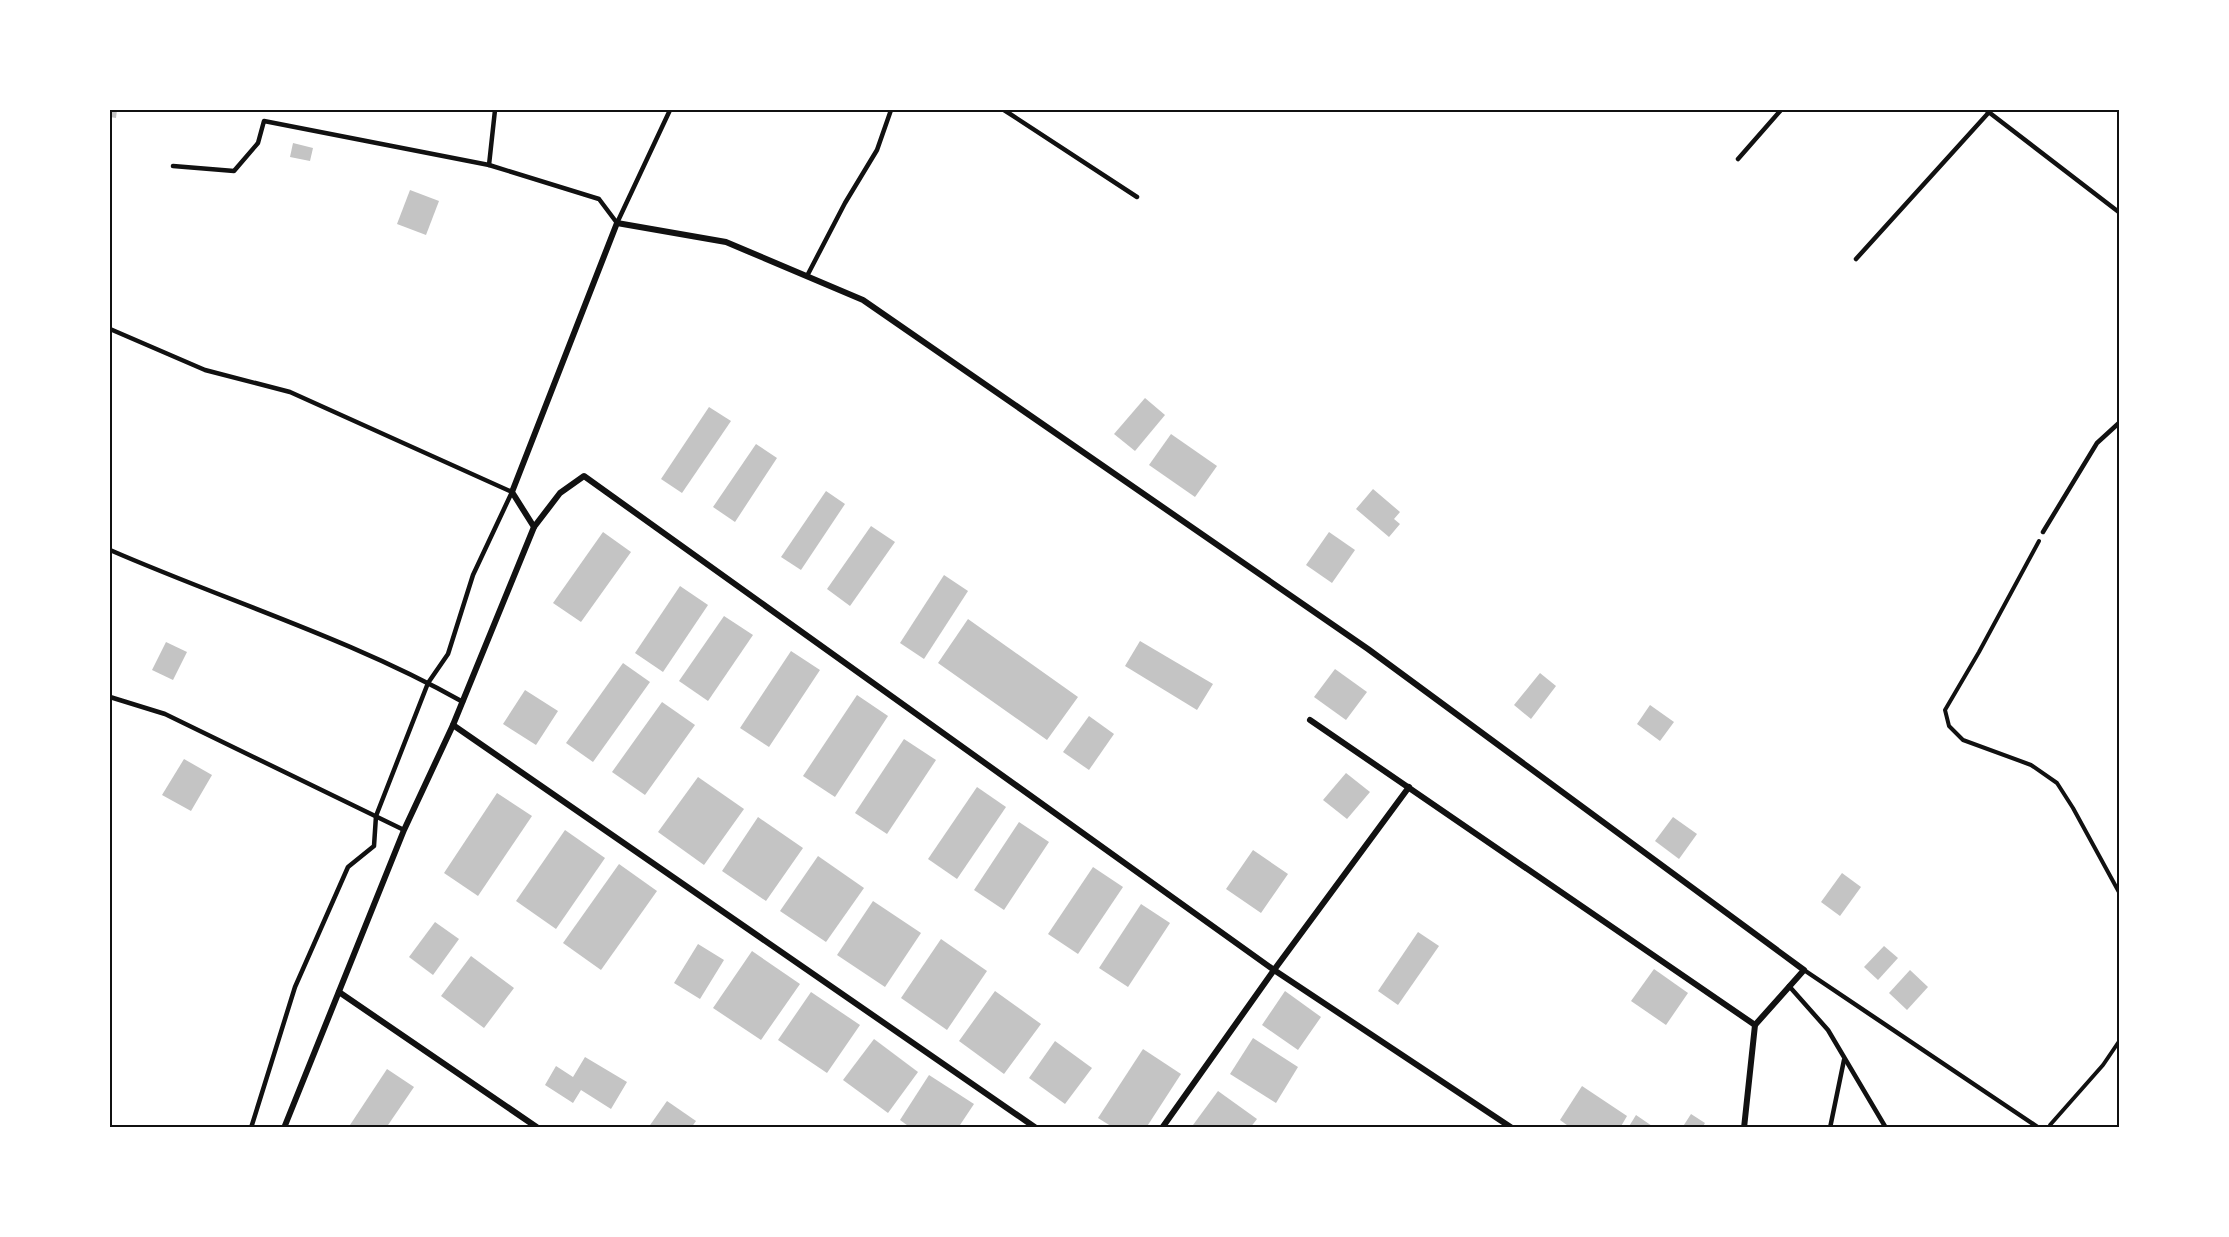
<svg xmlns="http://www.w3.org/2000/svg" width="2229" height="1237" font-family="'Nunito Sans',sans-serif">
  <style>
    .building { fill: #c4c4c4 }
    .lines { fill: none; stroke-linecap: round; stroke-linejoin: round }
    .path { stroke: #111; stroke-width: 4 }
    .service { stroke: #111; stroke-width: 4.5 }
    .minor { stroke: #111; stroke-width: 6 }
    .neatline { fill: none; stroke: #111; stroke-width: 2 }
  </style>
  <rect width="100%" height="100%" fill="#fff"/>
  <!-- building -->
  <g class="building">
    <path d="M110 110H117L116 118 110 117Z"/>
    <path d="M293 143 313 148 310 161 290 157Z"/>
    <path d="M410 190 439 201 426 235 397 224Z"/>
    <path d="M1145 398 1165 415 1135 451 1114 434Z"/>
    <path d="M709 407 731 421 682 493 661 479Z"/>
    <path d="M1171 434 1217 466 1195 497 1149 465Z"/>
    <path d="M756 444 777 458 735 522 713 507Z"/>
    <path d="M1373 489 1400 512 1394 519 1400 524 1389 537 1356 509Z"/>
    <path d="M826 491 845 504 801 570 781 557Z"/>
    <path d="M871 526 895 542 850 606 827 589Z"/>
    <path d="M603 532 631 552 581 622 553 603Z"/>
    <path d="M1329 532 1355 550 1332 583 1306 565Z"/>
    <path d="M944 575 968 591 924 659 900 643Z"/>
    <path d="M680 586 708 605 663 672 635 653Z"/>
    <path d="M724 616 753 635 708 701 679 681Z"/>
    <path d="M968 619 1078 697 1047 740 938 663Z"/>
    <path d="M1140 641 1213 684 1197 710 1125 666Z"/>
    <path d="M166 642 187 652 173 680 152 670Z"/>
    <path d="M791 651 820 670 769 747 740 728Z"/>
    <path d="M623 663 650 682 593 762 566 743Z"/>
    <path d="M1335 669 1367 692 1346 720 1314 697Z"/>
    <path d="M1540 673 1556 686 1531 719 1514 705Z"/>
    <path d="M525 690 558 711 536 745 503 724Z"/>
    <path d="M857 695 888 716 835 797 803 776Z"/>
    <path d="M662 702 695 725 645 795 612 772Z"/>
    <path d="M1650 705 1674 722 1660 741 1637 724Z"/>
    <path d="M1089 716 1114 734 1089 770 1063 752Z"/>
    <path d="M904 739 936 760 887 834 855 813Z"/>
    <path d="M184 759 212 775 191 811 162 795Z"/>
    <path d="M1346 773 1370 792 1347 819 1323 800Z"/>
    <path d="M698 777 744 809 704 865 658 832Z"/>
    <path d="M977 787 1006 807 957 879 928 859Z"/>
    <path d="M497 793 532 816 478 896 444 873Z"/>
    <path d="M758 817 803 848 766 901 722 871Z"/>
    <path d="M1673 817 1697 834 1679 859 1655 841Z"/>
    <path d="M1019 822 1049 842 1004 910 974 890Z"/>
    <path d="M565 830 605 858 556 929 516 901Z"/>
    <path d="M1253 850 1288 874 1261 913 1226 889Z"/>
    <path d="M818 856 864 888 826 942 780 911Z"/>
    <path d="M619 864 657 891 601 970 563 943Z"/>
    <path d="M1093 867 1123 887 1078 954 1048 934Z"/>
    <path d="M1842 873 1861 887 1840 916 1821 902Z"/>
    <path d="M873 901 921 933 885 987 837 955Z"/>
    <path d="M1141 904 1170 923 1128 987 1099 968Z"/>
    <path d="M435 922 459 939 433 975 409 957Z"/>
    <path d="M1418 932 1439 946 1398 1005 1378 991Z"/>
    <path d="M941 939 987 971 947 1030 901 998Z"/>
    <path d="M698 944 724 960 700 999 674 983Z"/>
    <path d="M1884 946 1898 958 1878 980 1864 967Z"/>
    <path d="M752 951 800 984 761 1040 713 1008Z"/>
    <path d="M471 956 514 988 484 1028 441 996Z"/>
    <path d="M1654 969 1688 993 1666 1025 1631 1001Z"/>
    <path d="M1910 970 1928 987 1907 1010 1889 993Z"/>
    <path d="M995 991 1041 1024 1004 1074 959 1041Z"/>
    <path d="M1285 991 1321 1017 1298 1050 1262 1025Z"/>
    <path d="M811 992 860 1025 827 1073 778 1040Z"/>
    <path d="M1253 1038 1298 1067 1276 1103 1230 1074Z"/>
    <path d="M874 1039 918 1072 888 1113 843 1080Z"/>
    <path d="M1055 1041 1092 1068 1065 1104 1029 1078Z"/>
    <path d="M1143 1049 1181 1074 1146 1128H1114L1098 1118Z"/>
    <path d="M585 1057 627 1082 611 1109 581 1090 573 1103 545 1085 556 1066 573 1077Z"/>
    <path d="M387 1069 414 1087 386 1128H348Z"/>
    <path d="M929 1075 974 1104 958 1128H911L900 1120Z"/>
    <path d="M1582 1086 1627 1116 1620 1128H1571L1560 1120Z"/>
    <path d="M1218 1091 1257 1119 1250 1128H1196L1193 1125Z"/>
    <path d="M667 1101 696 1121 691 1128H648Z"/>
    <path d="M1691 1114 1705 1123 1702 1128H1682Z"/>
    <path d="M1636 1115 1655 1128H1628Z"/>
  </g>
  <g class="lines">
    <!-- path -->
    <g class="path">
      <path d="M2039 541 1979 652 1945 710 1949 726 1963 740 2031 765 2057 783 2073 808 2120 894"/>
      <path d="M2050 1125 2103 1065 2120 1040"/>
    </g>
    <!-- service -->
    <g class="service">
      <path d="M1004 110 1137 197"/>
      <path d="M1986 110 2120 213"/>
      <path d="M1738 159 1781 110"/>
      <path d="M489 165 599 199 617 223 670 110"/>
      <path d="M173 166 234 171 258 143 264 121 489 165 495 110"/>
      <path d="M1856 259 1991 110"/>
      <path d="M807 276 845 203 877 150 891 110"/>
      <path d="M110 329 205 370 290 392 512 492 473 575 448 654 428 683 376 816 374 846 348 867 295 987 251 1128"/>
      <path d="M2043 532 2097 443 2120 422"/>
      <path d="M110 550C227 601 351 639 463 702"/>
      <path d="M110 697 165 714 404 830"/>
      <path d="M1804 970 2039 1128"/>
      <path d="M1789 986 1828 1030 1886 1128"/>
      <path d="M1830 1128 1844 1060"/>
    </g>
    <!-- minor -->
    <g class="minor">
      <path d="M534 527 560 493 584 476 1274 970 1512 1128"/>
      <path d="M1310 720 1755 1025"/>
      <path d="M453 725 1036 1128"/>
      <path d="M339 992 538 1128"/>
      <path d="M284 1128 404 830 453 725 534 527 512 492 617 223 726 242 863 300 1368 649 1804 970 1755 1025 1744 1128"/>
      <path d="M1162 1128 1274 970 1409 787"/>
    </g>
  </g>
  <!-- border -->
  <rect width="2229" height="1237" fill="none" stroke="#ffffff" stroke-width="222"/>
  <rect x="111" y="111" width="2007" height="1015" class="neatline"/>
</svg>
